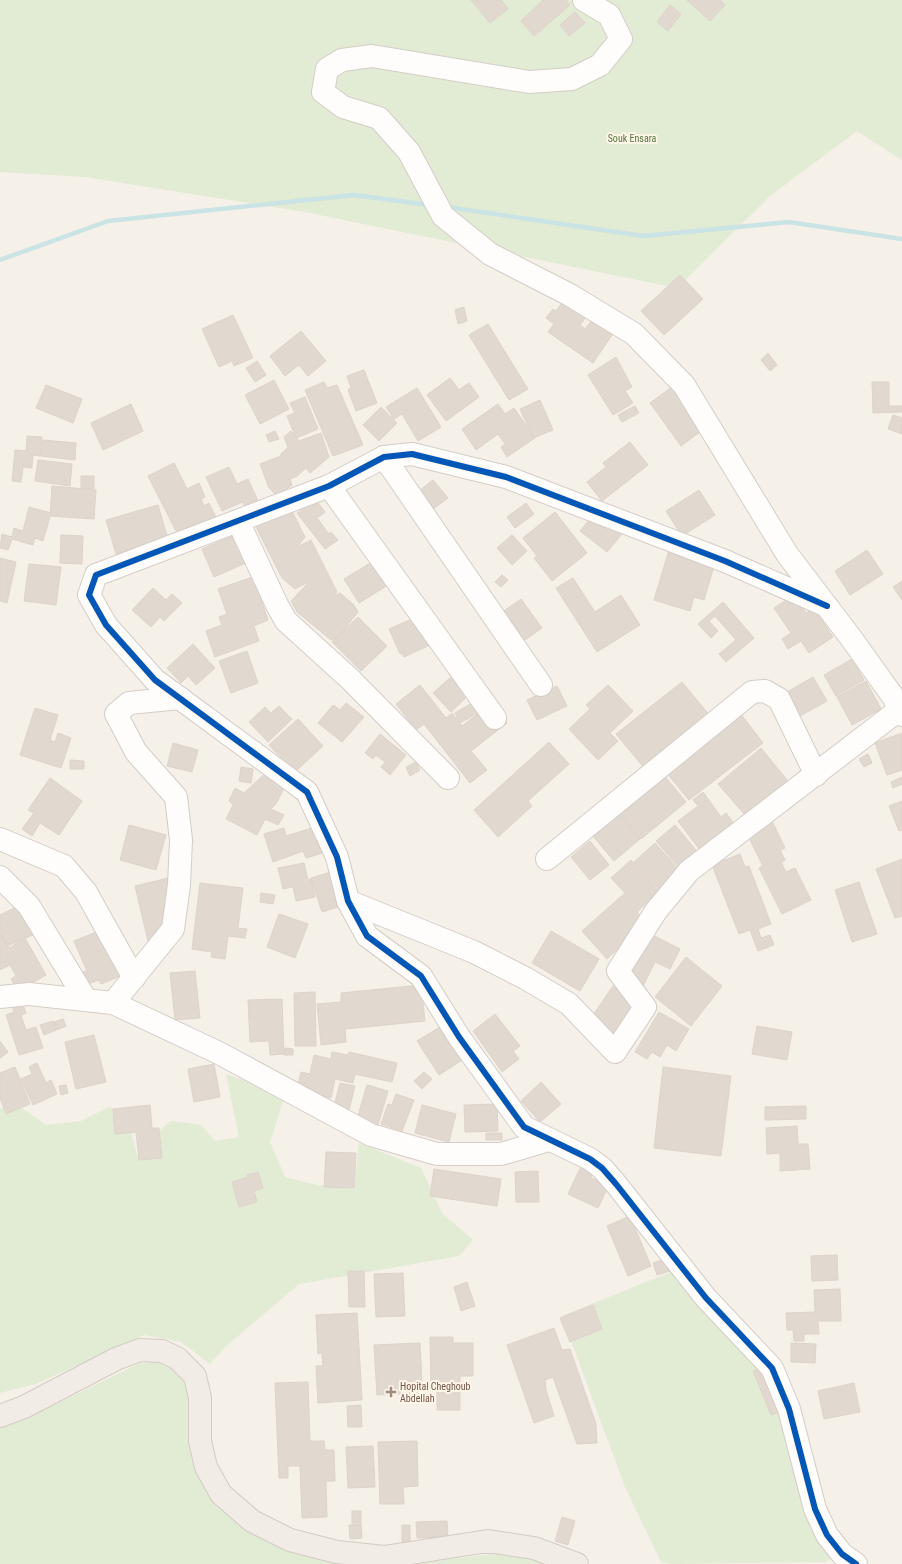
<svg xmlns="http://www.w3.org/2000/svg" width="902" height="1564" font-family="'Roboto Condensed',sans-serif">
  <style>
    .green { fill: #e2ebd3 }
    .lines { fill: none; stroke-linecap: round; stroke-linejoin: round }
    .stream { stroke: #cae3e4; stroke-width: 4.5 }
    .building { fill: #e1d8d0; stroke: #ded3ca }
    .minor-casing { stroke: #d4cdc7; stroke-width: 24 }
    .major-casing { stroke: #d4cbc5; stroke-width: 24 }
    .minor { stroke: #fefdfc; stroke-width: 22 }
    .major { stroke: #f1ece5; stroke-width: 22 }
    .cycleway-casing { stroke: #fef5e8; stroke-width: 8 }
    .cycleway { stroke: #0057b8; stroke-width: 6 }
    .poi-dot { fill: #9f8d81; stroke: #fef5e8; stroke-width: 1.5 }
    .labels { text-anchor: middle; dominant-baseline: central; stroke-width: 4; stroke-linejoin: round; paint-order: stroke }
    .park-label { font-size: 10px; fill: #547742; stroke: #fef5e8 }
    .poi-label { font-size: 10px; fill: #71574a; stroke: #fef5e8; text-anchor: start }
  </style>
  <rect width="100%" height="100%" fill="#f5f0e8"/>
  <!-- green -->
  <g class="green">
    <path d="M0 0H902V160L857 131 770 196 677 288 305 212 85 177 0 172Z"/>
    <path d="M226 1074 264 1087 283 1101 270 1142 285 1177 316 1185 354 1189 359 1143 421 1168 442 1213 473 1240 459 1256 299 1284 224 1348 210 1364 181 1342 144 1335 36 1384 0 1393V1108H22L46 1125 81 1121 109 1107 127 1116 137 1156 161 1154 158 1132 171 1121 201 1125 215 1141 239 1137Z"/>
    <path d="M681 1268 771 1372 841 1550 826 1562 671 1564 661 1562 625 1487 562 1316Z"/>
    <path d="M168 1360 184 1366 204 1467 259 1535 291 1552 341 1563 374 1564H0V1422L54 1405 140 1363Z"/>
    <path d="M501 1553 560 1564H399L418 1563Z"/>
  </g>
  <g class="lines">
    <!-- stream -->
    <g class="stream">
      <path d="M447 207 643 236 789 222 902 239"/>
      <path d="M0 260 108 221 354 195 429 205"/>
    </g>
  </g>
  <!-- building -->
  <g class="building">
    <path d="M471 0H501L508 9 490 23Z"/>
    <path d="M543 0H566L570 5 534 36 521 21Z"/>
    <path d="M687 0H720L725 5 710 21Z"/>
    <path d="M670 5 681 14 668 31 657 22Z"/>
    <path d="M575 12 585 23 569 36 560 25Z"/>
    <path d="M680 275 703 299 664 335 641 311Z"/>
    <path d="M563 301 586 317 580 325 585 329 592 320 612 335 593 363 548 332 554 324 546 318 553 309 556 311Z"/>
    <path d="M464 307 467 321 458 324 455 310Z"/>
    <path d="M233 315 253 358 234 366 232 361 219 367 202 329Z"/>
    <path d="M488 324 528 389 509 400 469 335Z"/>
    <path d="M301 331 326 361 308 376 299 365 285 376 270 356Z"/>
    <path d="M768 353 777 365 770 371 761 360Z"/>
    <path d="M616 357 632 387 625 391 633 403 613 415 588 375Z"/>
    <path d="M257 361 266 375 255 382 246 368Z"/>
    <path d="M364 370 377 403 356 411 348 390 351 388 347 376Z"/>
    <path d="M450 378 459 390 469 383 479 397 446 421 427 395Z"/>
    <path d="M274 380 289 409 260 424 245 395Z"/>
    <path d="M324 382 327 388 337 385 363 445 333 456 305 390Z"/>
    <path d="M872 382H889V406H902V412L873 413Z"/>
    <path d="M676 384 708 426 681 446 650 403Z"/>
    <path d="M46 385 82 399 73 423 36 408Z"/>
    <path d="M417 388 441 427 418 441 402 414 394 419 386 407Z"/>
    <path d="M305 397 318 429 296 438 287 416 295 413 290 403Z"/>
    <path d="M540 400 553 430 533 438 520 409Z"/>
    <path d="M131 404 143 431 103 450 91 423Z"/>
    <path d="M498 404 505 414 514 408 535 438 507 457 501 447 505 444 498 434 476 450 462 429Z"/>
    <path d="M635 406 639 413 622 422 618 415Z"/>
    <path d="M381 407 397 423 379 441 363 425Z"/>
    <path d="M893 415 902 418V434L888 429Z"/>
    <path d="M275 431 279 439 269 442 266 435Z"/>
    <path d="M291 431 299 441 321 433 329 457 310 473 306 468 297 476 290 479 292 485 277 496 269 488 260 464 281 456V454L288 447 284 437Z"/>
    <path d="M27 436 42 437 40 456 33 455 32 468 23 467 21 482 12 481 15 450 26 451Z"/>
    <path d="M43 440 76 443 75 460 41 456Z"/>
    <path d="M630 442 648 465 602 501 587 482 606 467 603 463Z"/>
    <path d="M38 460 72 464 70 486 35 481Z"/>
    <path d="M174 463 187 489 199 483 205 497 201 499 204 506 209 503 217 519 179 537 148 476Z"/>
    <path d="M229 467 237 484 248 479 258 501 245 507 243 502 222 511 206 477Z"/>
    <path d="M81 476H94V489L81 488Z"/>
    <path d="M433 480 448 498 433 509 419 491Z"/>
    <path d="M52 486 96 490 94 519 50 516Z"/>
    <path d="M699 490 715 515 682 536 666 511Z"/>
    <path d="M315 499 325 512 317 518 329 534 331 532 338 540 325 549 297 513Z"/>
    <path d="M526 503 534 514 515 528 507 517Z"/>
    <path d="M158 505 168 539 116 554 106 520Z"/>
    <path d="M29 507 51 513 43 541 35 538 33 545 12 539 8 550 0 548 2 534 12 537 14 528 23 531Z"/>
    <path d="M290 507 305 537 297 547 311 540 337 592 333 597 340 593 354 605 358 612 339 636 331 640 297 612 291 601 310 581 295 589 282 578 255 525Z"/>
    <path d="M555 512 587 553 552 581 534 558 537 556 523 538Z"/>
    <path d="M595 513 622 534 607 552 580 531Z"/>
    <path d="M61 535 83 536 82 564 60 563Z"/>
    <path d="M235 535 248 562 214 577 202 549Z"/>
    <path d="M512 535 527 551 512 565 497 548Z"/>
    <path d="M669 550 715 563 704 600 694 597 690 611 654 600Z"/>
    <path d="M867 550 883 574 850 595 835 571Z"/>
    <path d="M382 556 396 580 359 603 344 579Z"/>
    <path d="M0 558 16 562 7 603 0 601Z"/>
    <path d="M29 564 61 567 56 605 24 601Z"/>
    <path d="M258 575 266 597 261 599 268 620 254 626 259 641 215 657 206 631 222 625 219 617 227 614 218 589Z"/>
    <path d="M502 575 508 580 501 587 495 582Z"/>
    <path d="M573 578 595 612 621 595 640 625 597 652 556 588Z"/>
    <path d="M902 581V600L893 587Z"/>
    <path d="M153 588 166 600 172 594 182 603 164 621 160 617 151 627 132 610Z"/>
    <path d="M794 595 806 613 814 608 833 637 809 653 801 641 788 649 782 639 791 633 774 608Z"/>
    <path d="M521 599 542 628 522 642 501 613Z"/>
    <path d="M723 602 754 638 726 662 719 654 736 640 715 616 709 621 718 631 711 638 698 624Z"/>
    <path d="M421 615 441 640 404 657 402 653 400 654 389 629Z"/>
    <path d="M358 617 387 646 361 671 332 642Z"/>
    <path d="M193 644 215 668 196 685 188 676 181 683 167 668Z"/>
    <path d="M247 651 258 683 231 693 219 661Z"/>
    <path d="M852 659 864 680 836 696 824 675Z"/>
    <path d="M459 670 476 688 451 712 433 693Z"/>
    <path d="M813 677 827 701 800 716 787 692Z"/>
    <path d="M866 681 881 709 852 725 837 697Z"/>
    <path d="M682 682 710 716 645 769 616 734Z"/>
    <path d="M420 685 446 718 452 713 462 726 492 703 507 723 471 751 487 770 470 783 424 724 416 730 396 704Z"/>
    <path d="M608 685 633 711 610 733 618 741 598 760 569 729 590 709 586 705Z"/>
    <path d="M557 686 567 706 537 720 527 700Z"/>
    <path d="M484 696 490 706 460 723 455 713Z"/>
    <path d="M346 703 364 717 342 742 318 723 333 705 340 710Z"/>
    <path d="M279 706 292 719 268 742 249 722 265 707 271 713Z"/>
    <path d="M35 708 58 715 50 740 55 742 58 733 71 738 61 768 20 755Z"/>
    <path d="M740 713 763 743 689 800 665 771Z"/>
    <path d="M298 719 323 746 295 772 269 745Z"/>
    <path d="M902 733V770L887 775 875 743Z"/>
    <path d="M380 734 406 755 390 775 381 767 385 762 376 755 373 759 365 753Z"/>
    <path d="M549 742 569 764 528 801 532 806 498 837 474 810Z"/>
    <path d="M173 743 198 750 192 772 167 766Z"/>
    <path d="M761 748 788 781 746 816 718 784Z"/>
    <path d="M868 754 872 763 864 767 859 759Z"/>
    <path d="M70 760 84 761V769H70Z"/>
    <path d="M416 762 420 770 410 776 406 767Z"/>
    <path d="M241 767 253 769 251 783 239 781Z"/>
    <path d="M269 770 285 786 276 804 271 809 284 815 278 825 265 819 257 835 226 819 233 805 229 801 235 788 244 793Z"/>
    <path d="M663 774 686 802 641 839 618 812Z"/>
    <path d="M902 777V784L893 788 891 782Z"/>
    <path d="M50 778 82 801 59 835 40 823 32 836 22 829 34 813 28 810Z"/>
    <path d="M703 792 721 817 726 813 735 825 700 850 678 821 698 806 693 800Z"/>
    <path d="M902 801V830L899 831 889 806Z"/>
    <path d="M618 813 640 839 614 861 592 835Z"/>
    <path d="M772 821 785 848 780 850 785 860 781 862 786 872 795 868 811 900 782 914 759 868 763 866 747 834Z"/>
    <path d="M129 825 166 835 156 870 120 860Z"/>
    <path d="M675 825 700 855 681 870 656 841Z"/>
    <path d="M315 827 323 853 306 858 303 851 273 862 264 834 284 828 286 836Z"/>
    <path d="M590 841 609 865 590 880 571 857Z"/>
    <path d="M655 843 681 872 660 890 634 862Z"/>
    <path d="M740 854 745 867 749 866 771 924 758 929 761 938 770 935 774 945 758 951 750 930 739 934 712 865Z"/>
    <path d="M902 859V916L895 918 876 869Z"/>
    <path d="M631 860 659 891 637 912 647 922 607 959 582 931 625 893 611 878Z"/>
    <path d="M304 863 308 880 311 879 315 897 296 901 293 887 283 889 278 868Z"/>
    <path d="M334 871 345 905 322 912 311 878Z"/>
    <path d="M181 875 185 891 165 896 174 935 148 941 135 886Z"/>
    <path d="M859 882 877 934 852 942 835 890Z"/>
    <path d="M200 883 243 888 238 928 247 929 245 938 228 936 225 959 211 957 212 952 192 949Z"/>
    <path d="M261 893 275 895 273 904 260 902Z"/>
    <path d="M30 900 44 930 7 946 0 930V915Z"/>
    <path d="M279 914 308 924 295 958 267 947Z"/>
    <path d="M109 927 128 973 101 984 99 980 88 984 83 972 87 971 74 941Z"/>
    <path d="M551 931 599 959 580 991 532 963Z"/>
    <path d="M647 932 680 949 670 969 655 962 643 986 624 976Z"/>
    <path d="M0 933 9 948 25 938 46 975 18 991 11 979 16 976 10 965 0 970Z"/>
    <path d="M686 957 722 986 691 1026 655 997Z"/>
    <path d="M195 971 200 1018 175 1020 170 973Z"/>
    <path d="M421 985 425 1021 345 1029 346 1042 321 1045 317 1004 341 1002V993Z"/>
    <path d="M613 986 638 1004 611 1043 594 1030 601 1020 593 1015Z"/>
    <path d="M315 992 316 1046H295L294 993Z"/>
    <path d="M21 999 26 1013 21 1015 26 1030 36 1027 43 1048 19 1055 6 1015 14 1012 11 1003Z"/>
    <path d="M282 999 284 1054 270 1055 269 1041 250 1042 248 1000Z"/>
    <path d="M659 1012 689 1029 676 1051 667 1045 660 1057 652 1052 647 1059 635 1052Z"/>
    <path d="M495 1014 520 1046 513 1051 519 1059 502 1072 473 1031Z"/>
    <path d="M63 1019 66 1026 57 1030 54 1022Z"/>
    <path d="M53 1021 56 1030 44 1035 40 1025Z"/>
    <path d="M443 1025 464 1059 439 1075 417 1041Z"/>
    <path d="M757 1026 792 1032 787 1060 752 1054Z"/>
    <path d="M94 1035 106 1082 76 1089 65 1042Z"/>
    <path d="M0 1041 8 1052 0 1058Z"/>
    <path d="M285 1048 293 1049V1055H284Z"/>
    <path d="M332 1052 348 1055 349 1052 397 1063 392 1082 355 1074 353 1083 335 1079 331 1098 297 1090 301 1072 310 1074 314 1055 331 1059Z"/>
    <path d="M37 1063 46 1083 51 1080 57 1094 33 1105 21 1079 32 1074 29 1067Z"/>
    <path d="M214 1064 220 1097 194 1102 188 1069Z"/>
    <path d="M15 1067 30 1104 6 1114 0 1098V1073Z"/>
    <path d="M663 1067 731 1076 721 1156 654 1148Z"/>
    <path d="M424 1072 432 1079 422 1089 414 1081Z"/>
    <path d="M541 1082 561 1104 540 1122 521 1101Z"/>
    <path d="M340 1083 355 1086 349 1110 334 1106Z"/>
    <path d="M66 1085 68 1093 61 1095 59 1086Z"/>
    <path d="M367 1085 388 1091 377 1128 356 1122Z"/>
    <path d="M396 1094 414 1100 402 1131 381 1124 388 1104 392 1105Z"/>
    <path d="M497 1104 498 1131 465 1132 464 1105Z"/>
    <path d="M150 1105 152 1128H159L162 1158 139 1160 136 1132 115 1134 113 1109Z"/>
    <path d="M422 1105 456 1114 449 1142 415 1133Z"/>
    <path d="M806 1106V1119L765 1120V1107Z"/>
    <path d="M797 1126 798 1144H808L810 1169 780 1171V1153L767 1154 766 1128Z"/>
    <rect x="486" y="1133" width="16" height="7"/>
    <path d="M326 1152 356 1153 354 1188 324 1187Z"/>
    <path d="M582 1164 595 1170 591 1178 609 1185 598 1208 568 1194Z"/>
    <path d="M434 1169 501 1179 497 1206 430 1196Z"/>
    <path d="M538 1171 539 1202H516L515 1172Z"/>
    <path d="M258 1172 263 1188 254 1191 257 1202 239 1207 232 1182 248 1177 247 1175Z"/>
    <path d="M630 1216 651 1266 628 1276 607 1226Z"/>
    <path d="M837 1255 838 1280 812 1281 811 1256Z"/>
    <path d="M672 1257 676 1269 657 1275 653 1263Z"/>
    <path d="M348 1271H364L365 1307H349Z"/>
    <path d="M403 1273 405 1316 376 1317 374 1274Z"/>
    <path d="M467 1282 475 1306 461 1311 454 1287Z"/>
    <path d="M840 1289 841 1321H818L819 1334H804V1341H794L793 1330H787L786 1313 815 1312 814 1290Z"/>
    <path d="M593 1305 602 1329 570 1342 560 1318Z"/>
    <path d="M357 1313 362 1400 318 1403 316 1366H323L322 1353 318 1354 316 1315Z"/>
    <path d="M554 1328 562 1350 570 1349 596 1424 597 1443 577 1444 553 1377 545 1380 546 1390 554 1416 534 1423 507 1345Z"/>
    <path d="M430 1337H453V1343H473V1376H460V1410H437V1386H431Z"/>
    <path d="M420 1343 422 1382H416L417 1393 377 1395 374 1345Z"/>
    <path d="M791 1343 816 1344 815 1363 791 1362Z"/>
    <path d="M773 1364 791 1407 771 1415 753 1371Z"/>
    <path d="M308 1382 310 1441H324L325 1450H334L335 1481H326L327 1517 302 1518 300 1466H288V1478H279L275 1383Z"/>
    <path d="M854 1383 860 1412 824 1419 818 1391Z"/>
    <path d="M361 1405 362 1427H348L347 1406Z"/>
    <path d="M417 1441 418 1486 403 1487 404 1504H380L378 1442Z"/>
    <path d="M373 1446 375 1487 348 1488 346 1447Z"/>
    <rect x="352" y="1511" width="9" height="12"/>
    <path d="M562 1517 575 1521 568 1545 555 1541Z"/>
    <path d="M447 1521 448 1537 417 1538 416 1522Z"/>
    <path d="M361 1524 362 1538 350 1539 349 1525Z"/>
    <path d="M402 1525H410V1543L402 1544Z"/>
  </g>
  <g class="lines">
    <defs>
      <g id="minor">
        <path d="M584 0 609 15 621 39 600 65 572 79 529 82 372 56 342 60 327 69 323 92 343 107 379 118 409 152 443 216 490 254 570 295 634 334 684 385 787 554 851 638 894 698 902 715"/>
        <path d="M384 457 541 685"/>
        <path d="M329 486 495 718"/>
        <path d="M238 521 277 605 286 621 350 679 448 778"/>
        <path d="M827 606 725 561 506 477 412 454 384 457 329 486 96 575 89 595 106 625 155 680 307 792 337 857 348 901 367 936 421 976 459 1037 524 1127 590 1159 602 1168 616 1184 706 1298 772 1368 789 1409 815 1509 827 1535 842 1554 856 1564"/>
        <path d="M0 839 64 866 86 892 134 978"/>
        <path d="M547 859 752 692 765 691 779 699 816 775"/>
        <path d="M0 877 29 906 86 1000"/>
        <path d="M348 901 474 952 525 978 569 1004 615 1052 645 1007 618 971 656 911 689 871 899 710"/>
        <path d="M0 997 29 994 113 1003 219 1053 371 1135 437 1154H501L549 1140"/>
        <path d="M113 1003 173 929 179 885 181 840 176 797 136 752 116 714 129 703 180 698"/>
      </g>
      <path id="major" d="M0 1416 24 1407 116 1359 140 1350 162 1351 177 1358 195 1376 200 1398V1441L206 1467 221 1494 252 1521 290 1540 337 1552 384 1557 488 1541 534 1548 577 1564"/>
    </defs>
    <!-- minor casing -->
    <use href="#minor" class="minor-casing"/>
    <!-- major casing -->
    <use href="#major" class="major-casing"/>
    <!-- minor -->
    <use href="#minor" class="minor"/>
    <!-- major -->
    <use href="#major" class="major"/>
    <defs>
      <path id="cycleway" d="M827 606 725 561 506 477 412 454 384 457 329 486 96 575 89 595 106 625 155 680 307 792 337 857 348 901 367 936 421 976 459 1037 524 1127 590 1159 602 1168 616 1184 706 1298 772 1368 789 1409 815 1509 827 1535 842 1554 856 1564"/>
    </defs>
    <!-- cycleway casing -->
    <use href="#cycleway" class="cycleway-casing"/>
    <!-- cycleway -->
    <use href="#cycleway" class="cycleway"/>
  </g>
  <!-- markers -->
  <path class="poi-dot" d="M389 1386h4v4h4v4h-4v4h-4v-4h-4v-4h4z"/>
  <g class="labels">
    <!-- park labels -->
    <g class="park-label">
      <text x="632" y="138">Souk Ensara</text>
    </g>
    <!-- poi labels -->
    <g class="poi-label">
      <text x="400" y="1386">Hopital Cheghoub<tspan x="400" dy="12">Abdellah</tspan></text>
    </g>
  </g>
</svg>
